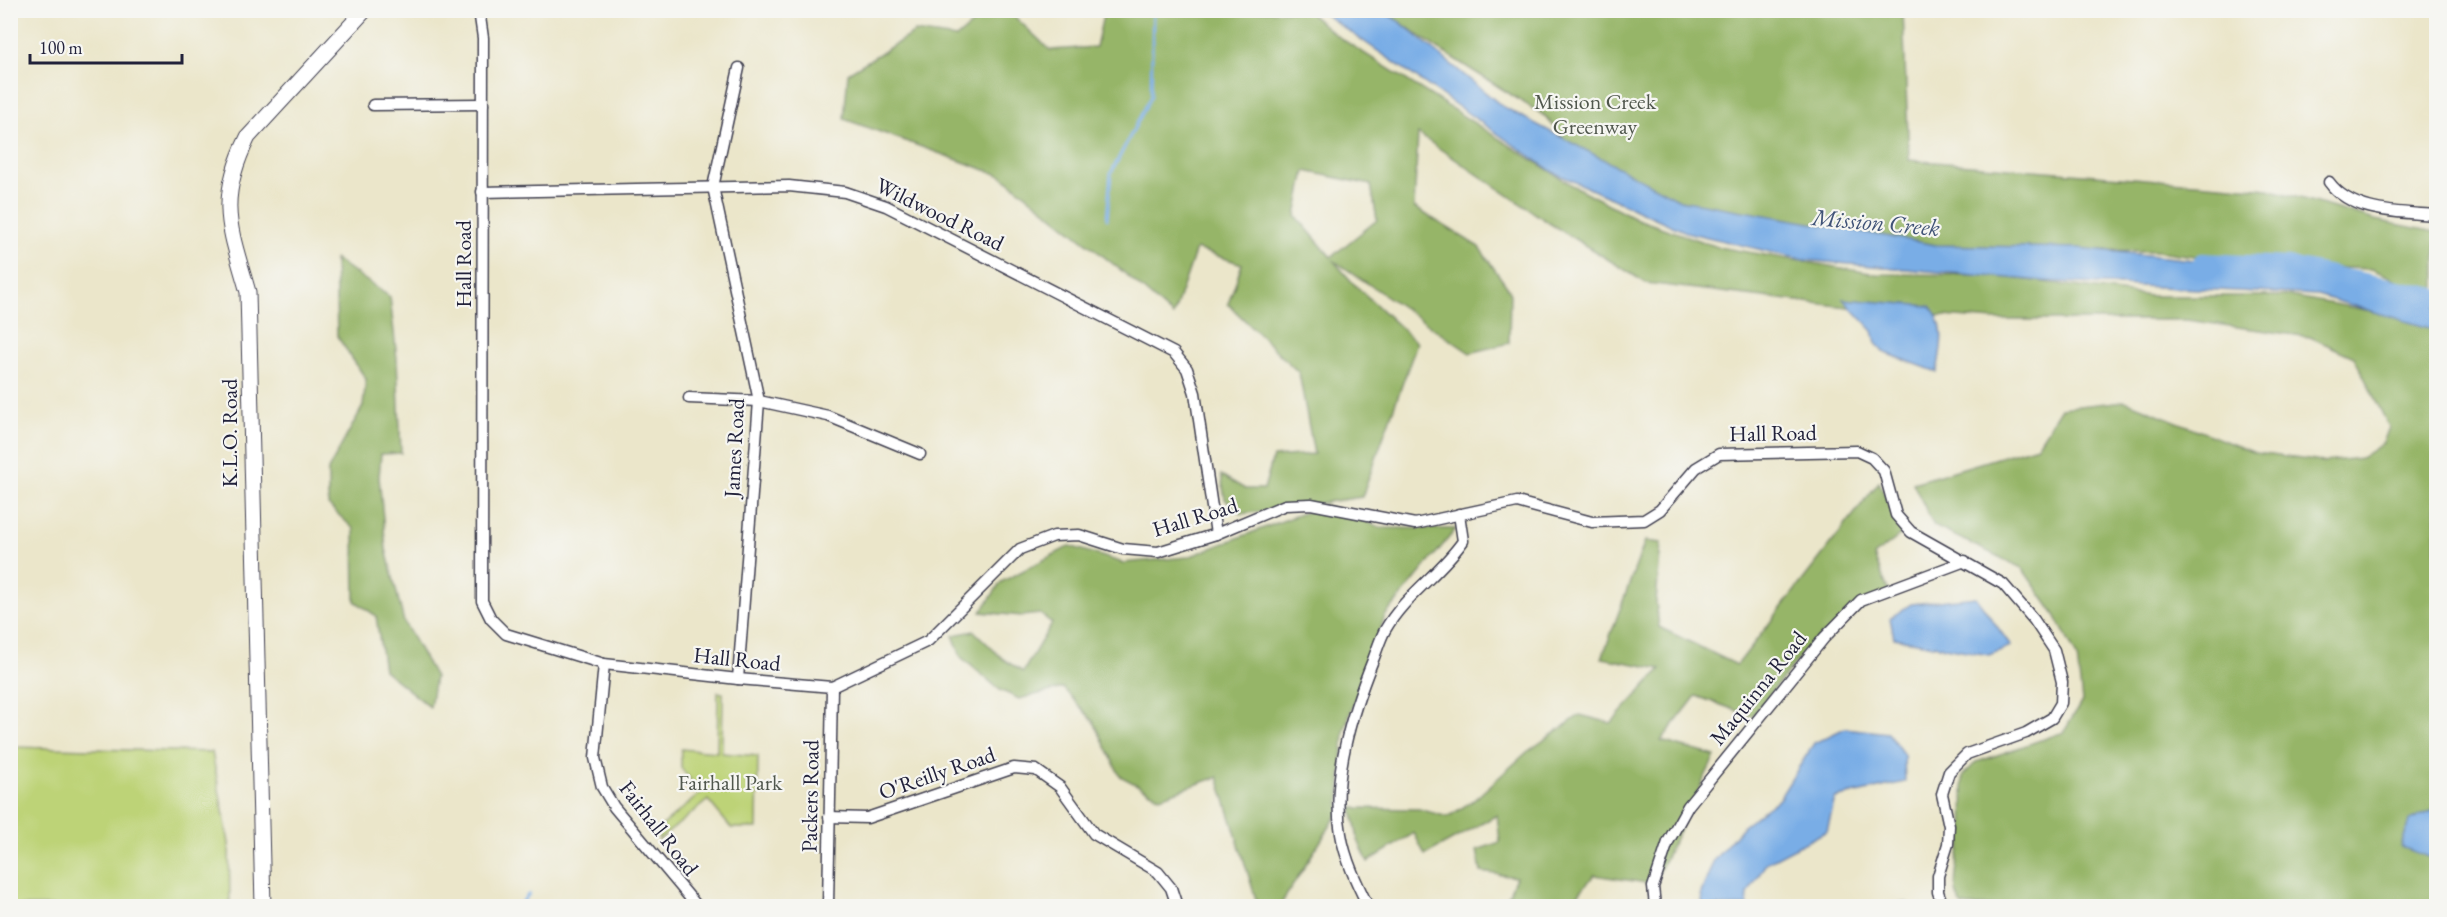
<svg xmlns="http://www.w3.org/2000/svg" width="2447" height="917" font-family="'EB Garamond',serif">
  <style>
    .green { fill: #bdd377; stroke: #707a59; stroke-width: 1.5 }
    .forest { fill: #96b568; stroke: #5c6c52; stroke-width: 1.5; fill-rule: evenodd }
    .water { fill: #79ade6; stroke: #4e6890; stroke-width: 1.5 }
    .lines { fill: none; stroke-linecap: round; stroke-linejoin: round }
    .stream { stroke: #79ade6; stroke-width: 3 }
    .river { stroke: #79ade6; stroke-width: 18 }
    .street-casing { stroke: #403f50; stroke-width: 13 }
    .secondary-casing { stroke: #403f50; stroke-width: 17 }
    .street { stroke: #fff; stroke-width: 10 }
    .secondary { stroke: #fff; stroke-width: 15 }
    .labels { text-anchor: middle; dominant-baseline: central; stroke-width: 4.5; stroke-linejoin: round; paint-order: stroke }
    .park-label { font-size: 22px; fill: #50574d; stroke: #f6f6f2 }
    .street-label { font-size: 22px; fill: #22223b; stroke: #f6f6f2 }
    .water-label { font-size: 24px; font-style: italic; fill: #405377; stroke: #f6f6f2 }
  </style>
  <rect width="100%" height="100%" fill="#f6f6f2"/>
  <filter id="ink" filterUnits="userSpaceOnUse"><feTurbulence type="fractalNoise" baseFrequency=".0167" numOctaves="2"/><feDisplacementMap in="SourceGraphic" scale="12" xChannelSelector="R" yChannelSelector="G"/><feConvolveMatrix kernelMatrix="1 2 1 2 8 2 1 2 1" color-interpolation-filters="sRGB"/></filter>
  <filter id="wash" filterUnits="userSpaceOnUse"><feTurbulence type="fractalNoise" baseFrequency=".008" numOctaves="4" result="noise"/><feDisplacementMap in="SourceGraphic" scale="24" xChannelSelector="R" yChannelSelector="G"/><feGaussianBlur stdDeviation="1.35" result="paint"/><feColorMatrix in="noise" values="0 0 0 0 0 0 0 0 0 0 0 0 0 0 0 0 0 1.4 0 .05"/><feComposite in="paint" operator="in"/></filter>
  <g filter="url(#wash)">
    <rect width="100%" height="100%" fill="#ebe6ca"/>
    <!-- green -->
    <g class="green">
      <path d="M718 692 723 693 722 753 758 756 757 828H731L708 800 659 840 657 830 701 793 681 768V749L717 752Z"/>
      <path d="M11 747 212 752 229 843 230 906H11Z"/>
    </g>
    <!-- forest -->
    <g class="forest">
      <path d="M982 11H1016L1015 17 1050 50 1096 47 1104 11H1307L1337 36 1572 185 1637 219 1718 247 1876 274 1990 275 2150 296H2290L2404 317 2436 329V906H1963C1947 890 1961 853 1963 832 1964 813 1963 794 1963 775L1977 762 2064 732 2082 701 2077 657 2055 615 2022 568 1934 526 1913 483 2037 446 2061 408 2125 401 2255 453 2324 462 2361 458 2383 443 2389 427 2354 357 2310 337 2186 320H1994L1881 311 1646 283 1549 223 1418 134 1414 207 1479 247 1510 291 1509 343 1470 353 1333 260 1353 283 1417 343 1362 497 1242 514 1225 499 1221 475 1245 489H1264L1273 457 1314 454 1299 373 1228 304 1242 264 1196 249 1173 316 1122 271 1002 176 844 119 848 73 915 32 956 38 981 17ZM1305 171 1371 185 1377 220 1331 257 1296 216Z"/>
      <path d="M1384 11H1903L1909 160 2269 189 2375 220 2436 232V298L2372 269 2261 265 2157 251 1839 246 1750 228 1584 163 1545 116 1437 48Z"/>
      <path d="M335 259 390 297 397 359 401 453 381 454 379 477 386 549 404 622 435 677 430 707 384 670 376 616 355 601 354 529 328 505V470L363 406 366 379 337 336Z"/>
      <path d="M1879 482 1902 534 1874 556 1889 592 1814 640 1752 716 1696 696 1661 741 1715 756 1653 884 1594 875 1573 901 1563 906H1504L1516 877 1481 872 1477 850 1500 842 1497 815 1425 855 1414 833 1368 862 1358 840 1352 808 1419 809 1448 817 1474 800 1527 752 1580 715 1611 723 1661 669 1602 658 1645 541 1661 543 1656 602 1659 627 1737 665Z"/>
      <path d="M1324 505 1382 528 1456 529 1385 616 1344 731 1339 812 1281 904 1282 906H1258L1218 777 1160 797 1120 776 1094 722 1063 688 1019 699 1000 690 961 657 953 635 974 631 1003 659 1023 672 1052 623 1040 614 1022 616 981 612 1001 582 1070 546 1123 563 1188 557Z"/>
    </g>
    <!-- water -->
    <g class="water">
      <path d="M1320 11H1382L1400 22 1502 106 1680 200 1936 245 2079 248 2260 267 2436 300V330L2317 295 2042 281 1804 260 1686 232 1553 172Z"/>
      <path d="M1843 299 1930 306C1948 326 1941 348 1937 372L1883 352 1876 343 1873 331Z"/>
      <path d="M1976 597 2011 646 1989 655 1894 638 1890 618 1911 604Z"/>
      <path d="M1845 728 1888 733 1904 755 1905 782 1835 798 1827 831 1766 863 1748 893 1747 906H1703L1701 893 1714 860 1743 826 1779 799 1814 743Z"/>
      <path d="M2436 809V857L2432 858 2401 847 2409 821Z"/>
      <path d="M1907 903 1911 906H1849Z"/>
    </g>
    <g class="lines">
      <!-- stream -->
      <g class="stream">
        <path d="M1107 219 1111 173 1151 96 1153 10"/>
        <path d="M519 906 529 894"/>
      </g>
      <!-- river -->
      <path class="river" d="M2202 262 2289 266 2436 297"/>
    </g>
  </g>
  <g filter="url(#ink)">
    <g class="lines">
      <defs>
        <g id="street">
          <path d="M479 10 483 38 482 601 491 619 506 634 604 664 738 679 832 687 928 641 1020 549 1054 536 1079 535 1123 549 1158 552 1216 534 1285 505 1311 504 1415 524 1517 502 1592 522 1644 520 1660 510 1696 468 1719 454 1857 451 1872 458 1884 471 1896 515 1911 532 2003 584 2034 620 2054 650 2062 682 2061 703 2052 718 2026 733 1967 754 1949 772 1942 794 1949 826 1948 844 1938 876V892L1943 906"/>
          <path d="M373 105 483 104"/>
          <path d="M2329 182C2352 214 2402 212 2436 215"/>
          <path d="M482 192 789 186 845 192 886 206 1174 353 1187 369 1195 393 1216 534"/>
          <path d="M689 398 759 401 828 416 920 454"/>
          <path d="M604 664 595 758 602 787 614 807 697 906"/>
          <path d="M738 679 759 401 713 187 739 68"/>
          <path d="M829 817 867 818 1014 768 1036 770 1060 787 1094 834 1158 872 1171 888 1177 906"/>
          <path d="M828 906 832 687"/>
          <path d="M1368 906C1357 884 1345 859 1341 834 1331 777 1352 712 1373 660 1377 650 1380 639 1385 630 1405 595 1440 574 1463 541L1459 514"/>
          <path d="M1655 906 1653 887 1668 842 1688 806 1824 638 1861 600 1965 561"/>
        </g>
        <path id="secondary" d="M263 906 248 292C230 228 216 202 248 137L365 10"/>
      </defs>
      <!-- street casing -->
      <use href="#street" class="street-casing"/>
      <!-- secondary casing -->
      <use href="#secondary" class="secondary-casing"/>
      <!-- street -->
      <use href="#street" class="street"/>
      <!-- secondary -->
      <use href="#secondary" class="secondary"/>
    </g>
  </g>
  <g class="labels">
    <!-- park labels -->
    <g class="park-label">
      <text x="1595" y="101">Mission Creek<tspan x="1595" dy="25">Greenway</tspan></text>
      <text x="730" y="782">Fairhall Park</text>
    </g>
    <!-- street labels -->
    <g class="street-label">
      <text transform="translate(940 214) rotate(26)">Wildwood Road</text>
      <text transform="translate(463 264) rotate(-90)">Hall Road</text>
      <text transform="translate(229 433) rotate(-90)">K.L.O. Road</text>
      <text transform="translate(1773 433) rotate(-1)">Hall Road</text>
      <text transform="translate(734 448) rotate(-87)">James Road</text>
      <text transform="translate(1195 517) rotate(-17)">Hall Road</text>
      <text transform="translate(737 659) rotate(6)">Hall Road</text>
      <text transform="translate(1758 688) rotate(-51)">Maquinna Road</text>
      <text transform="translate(937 773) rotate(-19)">O'Reilly Road</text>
      <text transform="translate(810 796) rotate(-89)">Packers Road</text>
      <text transform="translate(659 828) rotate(52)">Fairhall Road</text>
    </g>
    <!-- water labels -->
    <g class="water-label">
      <text transform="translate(1876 222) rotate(5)">Mission Creek</text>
    </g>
  </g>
  <!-- margin -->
  <rect width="2447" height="917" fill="none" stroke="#f6f6f2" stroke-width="36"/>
  <!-- scale -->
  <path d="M30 54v9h152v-9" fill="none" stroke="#22223b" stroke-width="3"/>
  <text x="39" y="54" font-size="18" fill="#22223b" stroke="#f6f6f2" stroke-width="4.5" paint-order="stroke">100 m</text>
</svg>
